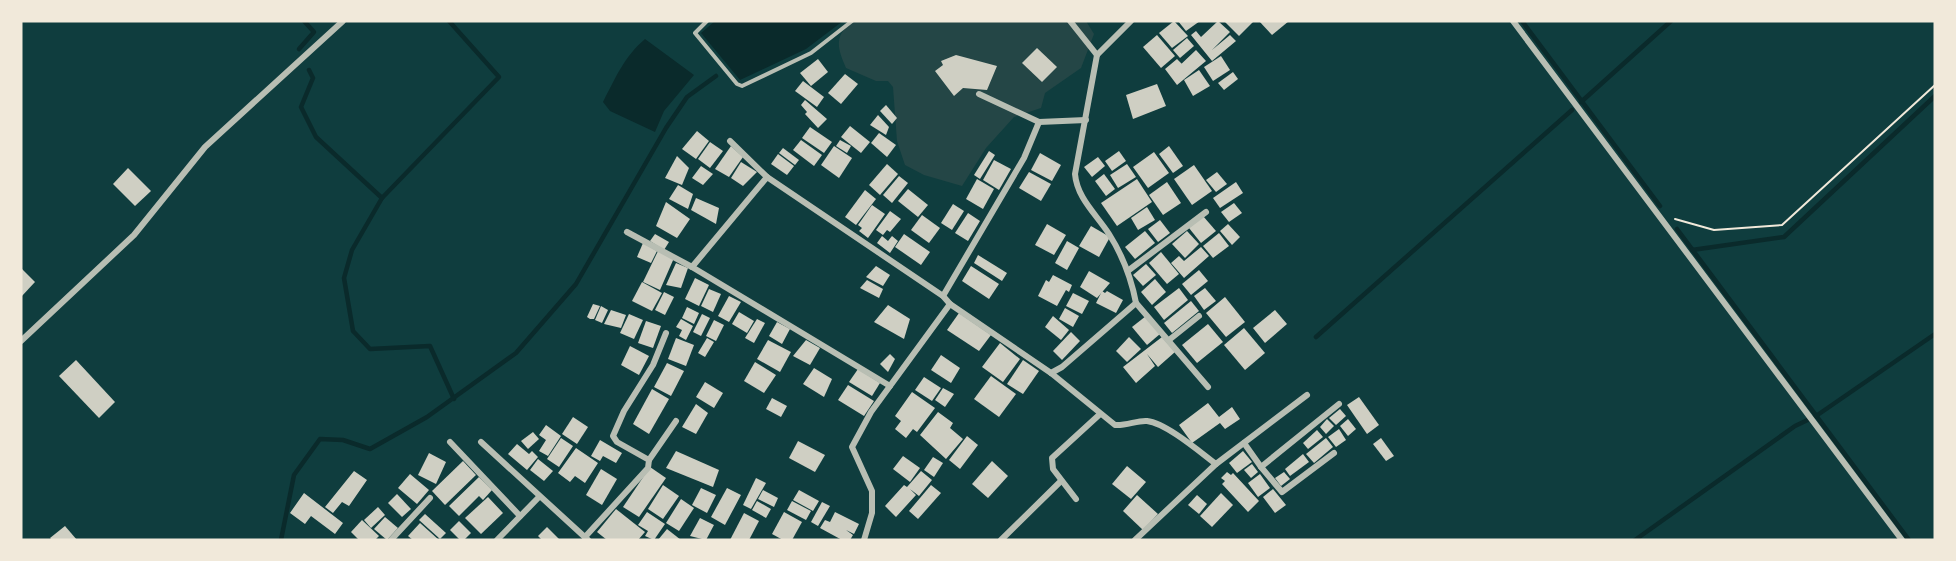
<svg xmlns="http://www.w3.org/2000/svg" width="1956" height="561" font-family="Barlow,sans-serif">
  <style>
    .green { fill: #244646 }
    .water { fill: #0a2a2b }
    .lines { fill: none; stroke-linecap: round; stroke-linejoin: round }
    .stream { stroke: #0a2a2b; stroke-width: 4.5 }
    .building { fill: #cfcfc3 }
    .path { stroke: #f1e9da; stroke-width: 2 }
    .service { stroke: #b8beb3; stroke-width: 4 }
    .minor { stroke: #b8beb3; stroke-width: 6 }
  </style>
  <rect width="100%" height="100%" fill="#0f3d3e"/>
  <!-- green -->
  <path class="green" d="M852 21H1086L1094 34 1081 68 1045 93 1041 108 1014 117 986 148 962 186 924 175 905 165 897 141 893 87 888 81H876L846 68C837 47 834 37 852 21Z"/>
  <!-- water -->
  <g class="water">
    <path d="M715 21H843L806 49 740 80 701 33Z"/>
    <path d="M645 39 694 75 664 111 655 132 610 111 603 102C616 77 624 57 645 39Z"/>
  </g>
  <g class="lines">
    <!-- stream -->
    <g class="stream">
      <path d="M1522 21 1660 206"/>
      <path d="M299 49 314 32 304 21"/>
      <path d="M309 70 313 78 301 107 316 137 382 198 352 250 344 278 353 331 370 349 430 346 454 399"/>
      <path d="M1581 102 1671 21"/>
      <path d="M382 198 499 77 449 21"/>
      <path d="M1677 229 1909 540"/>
      <path d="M1692 250 1784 237 1935 96"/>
      <path d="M1316 337 1572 110"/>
      <path d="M281 540 294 475 320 439 343 440 370 449 427 417 516 353 576 284 666 128 687 97 716 76"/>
      <path d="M1635 540 1795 426 1816 416 1935 334"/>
    </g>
  </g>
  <!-- building -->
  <g class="building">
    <path d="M1174 21 1188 36 1172 48 1159 33Z"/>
    <path d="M1178 21H1200L1186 31Z"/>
    <path d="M1218 21 1230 32 1212 50 1230 35 1236 41 1212 61 1191 35 1196 31 1201 37Z"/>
    <path d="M1224 21H1254L1239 36Z"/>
    <path d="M1259 21H1289L1272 35Z"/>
    <path d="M1157 35 1175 56 1161 68 1143 47Z"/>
    <path d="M1187 38 1194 46 1180 58 1173 50Z"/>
    <path d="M1037 48 1057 67 1042 82 1022 63Z"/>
    <path d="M1196 50 1206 61 1177 85 1165 69 1177 59 1182 64 1176 69Z"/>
    <path d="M956 55 997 66 987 90 963 88 954 96 935 71 943 65 941 61Z"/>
    <path d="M1221 56 1230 70 1213 81 1204 67Z"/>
    <path d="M818 59 828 72 811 86 800 73Z"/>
    <path d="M1199 70 1210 86 1193 96 1184 80Z"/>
    <path d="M1233 72 1238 79 1224 90 1218 83Z"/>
    <path d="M845 74 858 84 841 104 828 93Z"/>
    <path d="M803 81 824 97 817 107 795 91Z"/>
    <path d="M1157 84 1166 106 1133 119 1126 95Z"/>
    <path d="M805 100 827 119 818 128 805 114 807 112 801 105Z"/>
    <path d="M886 105 897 118 892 124 880 111Z"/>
    <path d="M878 115 889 127 886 135 870 125Z"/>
    <path d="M850 126 870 142 861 153 841 137Z"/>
    <path d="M810 127 832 142 824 153 802 138Z"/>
    <path d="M697 131 709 141 696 159 682 149Z"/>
    <path d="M879 133 896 145 887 157 871 143Z"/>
    <path d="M801 140 822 155 814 166 793 150Z"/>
    <path d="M840 140 851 146 847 153 836 146Z"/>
    <path d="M710 142 723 151 710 168 698 159Z"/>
    <path d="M731 146 743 157 729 177 715 169Z"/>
    <path d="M834 146 852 158 839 178 821 165Z"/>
    <path d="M1169 146 1183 166 1173 173 1159 154Z"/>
    <path d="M783 148 799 160 795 165 779 153Z"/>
    <path d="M989 151 995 155 980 179 974 175Z"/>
    <path d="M1119 151 1126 161 1112 171 1105 161Z"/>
    <path d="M1154 152 1169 173 1148 188 1133 167Z"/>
    <path d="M1040 153 1061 165 1052 181 1031 170Z"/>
    <path d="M778 154 794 166 787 175 771 164Z"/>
    <path d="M677 156 689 168 682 185 665 178Z"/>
    <path d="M1098 157 1105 166 1092 177 1084 167Z"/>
    <path d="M994 160 1011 169 999 190 983 180Z"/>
    <path d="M741 162 757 172 743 186 731 178Z"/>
    <path d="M887 164 898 174 880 195 869 185Z"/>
    <path d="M1127 164 1136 177 1118 188 1110 175Z"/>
    <path d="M1194 165 1212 191 1192 205 1174 179Z"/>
    <path d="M701 166 713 174 703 185 692 178Z"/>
    <path d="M128 168 151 191 135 206 113 184Z"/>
    <path d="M1029 172 1051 184 1041 201 1019 188Z"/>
    <path d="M1217 172 1227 184 1216 192 1206 180Z"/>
    <path d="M1104 174 1115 189 1106 196 1095 181Z"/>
    <path d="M899 176 908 183 892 203 883 195Z"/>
    <path d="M977 179 994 189 983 209 966 199Z"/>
    <path d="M1137 179 1152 202 1117 226 1101 203Z"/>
    <path d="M1167 182 1181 203 1163 215 1149 195Z"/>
    <path d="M1236 182 1243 193 1220 208 1213 198Z"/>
    <path d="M678 185 693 194 688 209 669 199Z"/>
    <path d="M908 189 928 205 918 217 898 201Z"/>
    <path d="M865 190 876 199 856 225 845 217Z"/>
    <path d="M696 198 719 208 716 224 691 210Z"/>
    <path d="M666 202 690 219 677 238 656 226Z"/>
    <path d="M1234 203 1242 213 1229 222 1221 212Z"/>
    <path d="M953 204 964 211 952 230 941 223Z"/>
    <path d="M872 205 885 214 868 238 859 231 862 228 858 225Z"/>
    <path d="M1147 207 1155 220 1138 230 1131 218Z"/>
    <path d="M890 211 901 219 890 232 887 230 883 235 876 230Z"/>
    <path d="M968 213 980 221 968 241 955 233Z"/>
    <path d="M922 215 940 228 929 243 911 230Z"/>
    <path d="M1203 216 1216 231 1201 243 1189 228Z"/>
    <path d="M1160 220 1170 233 1158 242 1148 229Z"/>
    <path d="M1047 224 1066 235 1054 255 1035 245Z"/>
    <path d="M1228 224 1240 237 1232 245 1220 231Z"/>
    <path d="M1091 226 1110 237 1099 257 1079 246Z"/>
    <path d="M1145 231 1155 243 1135 259 1125 247Z"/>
    <path d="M1187 231 1199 244 1185 258 1172 244Z"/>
    <path d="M1219 233 1229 246 1213 258 1203 246Z"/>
    <path d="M655 234 669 242 664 250 650 241Z"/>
    <path d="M904 234 930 252 921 265 895 247Z"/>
    <path d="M882 236 888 241 892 236 898 241 890 253 877 243Z"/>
    <path d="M1067 241 1079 248 1067 270 1055 263Z"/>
    <path d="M643 243 657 251 651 263 637 257Z"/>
    <path d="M1201 247 1209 256 1184 278 1171 263 1179 256 1184 261Z"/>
    <path d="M658 251 674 258 660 290 643 282Z"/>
    <path d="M1161 252 1179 274 1167 284 1149 263Z"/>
    <path d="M978 255 1007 273 1002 281 974 263Z"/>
    <path d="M676 263 688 268 681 288 666 285Z"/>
    <path d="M1146 264 1156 275 1143 286 1133 275Z"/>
    <path d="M876 266 890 275 883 286 866 277Z"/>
    <path d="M971 266 999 284 989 299 962 281Z"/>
    <path d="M21 268 35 282 21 297Z"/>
    <path d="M1199 270 1208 281 1191 295 1182 284Z"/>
    <path d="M1089 271 1110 283 1097 298 1080 287Z"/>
    <path d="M1053 275 1072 285 1069 292 1066 290 1057 306 1038 296 1046 280 1049 282Z"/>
    <path d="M695 278 709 285 699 306 685 299Z"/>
    <path d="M1155 279 1166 292 1152 305 1141 292Z"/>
    <path d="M867 280 883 289 879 298 860 288Z"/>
    <path d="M642 282 662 293 652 311 632 301Z"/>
    <path d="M1179 288 1188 300 1164 320 1154 307Z"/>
    <path d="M1205 288 1216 301 1204 310 1194 296Z"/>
    <path d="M709 289 721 294 713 312 701 306Z"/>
    <path d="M1102 291 1105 293 1107 291 1123 300 1116 313 1096 303Z"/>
    <path d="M664 292 674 297 665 315 655 310Z"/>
    <path d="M1073 293 1089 301 1082 314 1066 306Z"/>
    <path d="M729 296 741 302 729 322 718 316Z"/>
    <path d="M1225 297 1245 322 1226 337 1206 313Z"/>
    <path d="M1191 301 1199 311 1172 333 1164 323Z"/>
    <path d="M593 304 600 306 594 319H590L587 317Z"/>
    <path d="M888 305 910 319 904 339 874 322Z"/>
    <path d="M601 306 608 310 602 323 595 320Z"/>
    <path d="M687 307 699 313 694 324 682 318Z"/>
    <path d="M1065 308 1079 316 1073 327 1059 319Z"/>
    <path d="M611 310 626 315 621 328 604 324Z"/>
    <path d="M1275 310 1287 324 1265 343 1253 328Z"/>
    <path d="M739 312 754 321 747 333 732 324Z"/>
    <path d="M959 313 991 335 979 351 947 330Z"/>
    <path d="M629 314 643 320 634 339 620 333Z"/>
    <path d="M702 314 710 318 701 336 693 332Z"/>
    <path d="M1053 316 1069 330 1061 340 1045 327Z"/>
    <path d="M1146 316 1160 334 1147 345 1132 327Z"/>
    <path d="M681 319 693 326 686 340 679 336 682 330 676 327Z"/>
    <path d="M757 319 765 323 754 343 745 338Z"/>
    <path d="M714 320 724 325 716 341 706 336Z"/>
    <path d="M646 321 661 326 653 348 638 343Z"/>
    <path d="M777 322 790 329 782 344 769 336Z"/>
    <path d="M1208 324 1223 342 1197 363 1182 345Z"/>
    <path d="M1244 328 1265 353 1245 370 1224 345Z"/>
    <path d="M1071 332 1080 341 1062 360 1053 351Z"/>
    <path d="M1129 337 1141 349 1127 362 1116 351Z"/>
    <path d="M1162 337 1175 352 1158 367 1147 354 1155 366 1136 383 1123 367Z"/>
    <path d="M676 338 694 345 686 366 668 359Z"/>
    <path d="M707 338 714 342 705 357 698 353Z"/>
    <path d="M768 340 791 352 780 372 757 359Z"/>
    <path d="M806 340 820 348 810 365 793 356Z"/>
    <path d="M1000 343 1020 359 1003 382 982 367Z"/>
    <path d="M630 346 649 356 639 375 621 365Z"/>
    <path d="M890 354 895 359 888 372 880 364Z"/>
    <path d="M941 355 960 368 951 383 931 370Z"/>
    <path d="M76 360 115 402 99 418 59 376Z"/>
    <path d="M1023 360 1039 371 1023 394 1007 384Z"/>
    <path d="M755 362 776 375 764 393 744 381Z"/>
    <path d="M667 363 684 371 671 396 654 387Z"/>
    <path d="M814 368 832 379 824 397 803 384Z"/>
    <path d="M858 369 880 383 872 396 849 382Z"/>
    <path d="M991 376 1016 394 999 417 974 399Z"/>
    <path d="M924 377 941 388 932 401 915 390Z"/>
    <path d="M705 382 723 393 714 408 696 397Z"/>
    <path d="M848 385 874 401 864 416 838 400Z"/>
    <path d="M943 388 954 394 945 407 935 400Z"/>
    <path d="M652 389 669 399 649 434 633 424Z"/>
    <path d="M912 392 935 408 917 432 913 429 906 438 895 429 901 421 895 416Z"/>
    <path d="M1359 397 1379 425 1367 434 1347 405Z"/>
    <path d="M772 398 787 406 781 417 766 409Z"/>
    <path d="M1208 403 1219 417 1232 407 1240 419 1225 429 1220 423 1192 443 1179 425Z"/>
    <path d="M696 404 708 413 696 434 682 427Z"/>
    <path d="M1340 409 1346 416 1336 425 1329 418Z"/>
    <path d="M938 412 953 423 950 428 963 439 946 459 920 435Z"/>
    <path d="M573 417 588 427 577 444 562 434Z"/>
    <path d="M1327 419 1334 426 1326 434 1320 427Z"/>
    <path d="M1348 419 1356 429 1348 436 1340 426Z"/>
    <path d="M546 425 561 436 548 456 539 451 546 440 539 435Z"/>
    <path d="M1339 429 1346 440 1336 447 1328 437Z"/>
    <path d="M1317 430 1323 437 1308 449 1303 443Z"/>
    <path d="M533 432 539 439 528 449 521 441Z"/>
    <path d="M967 436 978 445 960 469 949 460Z"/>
    <path d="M561 438 573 446 559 467 547 459Z"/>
    <path d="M1326 438 1333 447 1314 463 1306 454Z"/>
    <path d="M1381 438 1394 456 1386 461 1373 444Z"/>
    <path d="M600 440 622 453 616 463 603 456 600 461 591 456Z"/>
    <path d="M798 441 825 455 815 472 789 458Z"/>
    <path d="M517 444 529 454 532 451 538 457 527 470 508 454Z"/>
    <path d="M576 448 598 463 585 483 575 476 570 482 558 473Z"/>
    <path d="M676 451 719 470 713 487 666 468Z"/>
    <path d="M1243 451 1252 462 1237 473 1229 463Z"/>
    <path d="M429 453 446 462 436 484 418 475Z"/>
    <path d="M1303 454 1309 462 1290 476 1285 469Z"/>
    <path d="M903 456 920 468 910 482 893 469Z"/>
    <path d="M933 457 943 463 934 477 924 470Z"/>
    <path d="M538 459 553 471 544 481 530 470Z"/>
    <path d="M463 461 476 475 445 505 432 491Z"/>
    <path d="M992 461 1008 476 988 498 972 484Z"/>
    <path d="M1252 464 1258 472 1251 478 1244 470Z"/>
    <path d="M1127 466 1146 482 1131 499 1112 484Z"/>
    <path d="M650 467 666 478 639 517 623 507Z"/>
    <path d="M601 469 617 479 602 505 586 495Z"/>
    <path d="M354 471 367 480 349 506 342 502 333 513 325 507Z"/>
    <path d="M921 471 932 480 919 496 910 489 916 495 896 517 885 506 904 485 907 487Z"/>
    <path d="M1227 472 1231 475 1233 473 1259 501 1248 512 1222 484 1225 481 1221 478Z"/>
    <path d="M1284 472 1290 479 1281 486 1275 478Z"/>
    <path d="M410 474 429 490 417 504 398 488Z"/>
    <path d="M1260 474 1270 488 1258 497 1248 483Z"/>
    <path d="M479 477 492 490 483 500 479 496 459 516 449 506Z"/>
    <path d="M756 478 766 483 751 509 743 505Z"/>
    <path d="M663 485 679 496 663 519 648 509Z"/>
    <path d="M931 485 941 493 918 519 909 511Z"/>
    <path d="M701 488 716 495 707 513 692 505Z"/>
    <path d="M727 488 741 495 725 525 711 517Z"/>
    <path d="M1273 489 1286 505 1275 513 1263 497Z"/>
    <path d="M763 490 778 498 774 507 758 499Z"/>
    <path d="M799 490 819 501 813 511 793 500Z"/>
    <path d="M304 493 343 523 335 534 311 516 305 524 290 513Z"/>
    <path d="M1221 493 1233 505 1212 527 1200 516Z"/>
    <path d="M397 494 411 509 402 517 388 503Z"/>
    <path d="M1137 495 1158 514 1143 530 1123 511Z"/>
    <path d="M1197 495 1207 504 1199 514 1188 505Z"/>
    <path d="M488 497 503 513 481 534 465 518Z"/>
    <path d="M681 499 694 508 679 531 666 523Z"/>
    <path d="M757 501 771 509 766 518 752 510Z"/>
    <path d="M792 501 811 511 806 520 787 510Z"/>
    <path d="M822 502 830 506 818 526 811 522Z"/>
    <path d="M378 507 385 515 371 528 364 520Z"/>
    <path d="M616 509 645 532 638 540H607L597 532Z"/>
    <path d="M647 512 665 524 654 540 645 536 648 531 638 525Z"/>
    <path d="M784 512 802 522 792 540H783L772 534Z"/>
    <path d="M835 512 859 524 854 534 846 530 853 535 850 540H842L820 528 825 520 830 522Z"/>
    <path d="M744 513 759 521 749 540H730Z"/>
    <path d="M425 514 446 533 440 539 419 520Z"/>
    <path d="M385 517 398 528 387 540 374 529Z"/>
    <path d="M700 518 714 525 706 540 690 536Z"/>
    <path d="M362 520 379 536 375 540H359L351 532Z"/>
    <path d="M459 521 471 533 464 540H460L450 530Z"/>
    <path d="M420 523 439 540H413L408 536Z"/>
    <path d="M65 526 77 540H52L50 538Z"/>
    <path d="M547 527 559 539 557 540H542L538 536Z"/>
    <path d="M667 529 681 540H658Z"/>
  </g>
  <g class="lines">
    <!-- path -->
    <path class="path" d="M1675 219 1714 230 1782 225 1935 85"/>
    <!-- service -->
    <path class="service" d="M707 21 695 33 737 84 742 86 811 53 852 21"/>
    <!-- minor -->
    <g class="minor">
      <path d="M1070 21 1097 55"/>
      <path d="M1513 21 1902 540"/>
      <path d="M979 94 1039 122 1086 120"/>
      <path d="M730 141 767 177"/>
      <path d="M627 232 692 267"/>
      <path d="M1129 270 1206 212"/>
      <path d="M943 296 1024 158 1039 122"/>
      <path d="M1136 303 1208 387"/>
      <path d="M1169 340 1199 316"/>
      <path d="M21 341 134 235 205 147 343 21"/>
      <path d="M1051 373 1062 367 1136 303C1131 277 1123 256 1109 234 1096 214 1077 198 1075 174L1097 55 1131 21"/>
      <path d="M890 386 692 267 767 177 943 296 950 304 1051 373 1115 425C1126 426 1138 420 1147 421 1166 423 1200 452 1216 464L1135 540"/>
      <path d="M450 442 520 516"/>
      <path d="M481 442 588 540"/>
      <path d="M1244 443 1261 467 1339 404"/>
      <path d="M649 460 676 421"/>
      <path d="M1216 464 1307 395"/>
      <path d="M1261 467 1282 492 1334 453"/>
      <path d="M1076 499 1053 469 1052 458 1099 415"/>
      <path d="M585 537 648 468 649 460 617 442 613 436 624 411 653 365 666 333"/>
      <path d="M391 540 430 498"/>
      <path d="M497 540 539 497"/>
      <path d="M864 540 872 513V491L852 447 871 412 950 304"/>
      <path d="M1001 540 1061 481"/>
    </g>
  </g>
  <!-- border -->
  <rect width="1956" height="561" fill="none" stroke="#f1e9da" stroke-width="45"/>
</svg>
